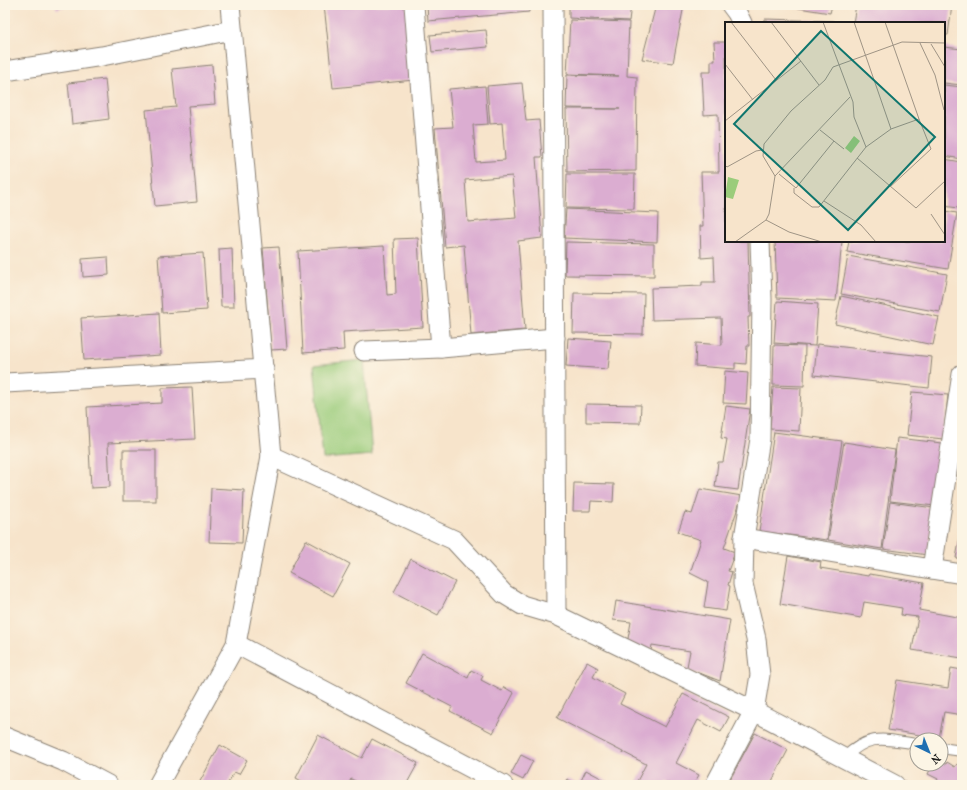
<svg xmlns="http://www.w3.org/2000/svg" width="967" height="790" font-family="'IM FELL French Canon',serif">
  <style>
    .green { fill: #9bcc7b; stroke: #5c744c }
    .building { fill: #dbadd1; fill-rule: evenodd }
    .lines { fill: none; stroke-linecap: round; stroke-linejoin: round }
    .lane-casing { stroke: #8a8074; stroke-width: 12 }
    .street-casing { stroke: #8a8074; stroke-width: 21 }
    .lane { stroke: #fff; stroke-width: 10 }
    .street { stroke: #fff; stroke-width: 19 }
    .inset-road { fill: none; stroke: #9f9485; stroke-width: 1 }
    .view { fill: #0f766e; fill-opacity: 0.15; stroke: #0f766e; stroke-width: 2 }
    .inset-edge { fill: none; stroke: #1c1c1c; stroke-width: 2 }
  </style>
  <rect width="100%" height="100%" fill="#fcf5e5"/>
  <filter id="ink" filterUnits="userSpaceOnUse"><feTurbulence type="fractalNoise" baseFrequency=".025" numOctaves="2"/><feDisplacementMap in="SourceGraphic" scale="8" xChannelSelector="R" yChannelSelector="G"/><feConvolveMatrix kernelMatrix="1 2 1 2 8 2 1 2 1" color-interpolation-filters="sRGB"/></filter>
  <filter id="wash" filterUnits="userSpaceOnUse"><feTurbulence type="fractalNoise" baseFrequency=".012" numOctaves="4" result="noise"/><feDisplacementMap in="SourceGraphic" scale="16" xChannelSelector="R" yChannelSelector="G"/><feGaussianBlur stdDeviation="0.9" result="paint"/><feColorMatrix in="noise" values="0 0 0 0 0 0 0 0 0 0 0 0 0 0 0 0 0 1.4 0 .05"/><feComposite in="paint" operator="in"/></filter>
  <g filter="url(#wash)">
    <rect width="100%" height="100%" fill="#f7e4cb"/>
    <!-- green -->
    <path class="green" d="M364 360 372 455 323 459 314 365Z"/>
    <g id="blocks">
      <!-- building -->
      <g class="building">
        <path d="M55 5H69L57 9Z"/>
        <path d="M324 5H407L414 80 333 88Z"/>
        <path d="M427 5H529V12L428 21Z"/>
        <path d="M569 5H631L629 21 569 18Z"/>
        <path d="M656 5H684L673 63 642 59Z"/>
        <path d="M780 5H832L830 13Z"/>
        <path d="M856 5H952L948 35H944V23H853Z"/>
        <path d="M765 19 833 21V23H764Z"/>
        <path d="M570 20 629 22 627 76 637 77 636 171 567 172 566 109H620L566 108 567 75 619 76 567 74Z"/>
        <path d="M486 30 488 47 432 52 430 35Z"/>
        <path d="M714 42H726V241H748L750 317H748L749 346H747L746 364 735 363V369L695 366 696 343 722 345 721 318 652 320 651 288 702 286V282H715L714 257 701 258 700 226H703L701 172H719L718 114 704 115 702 72H711V61H715Z"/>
        <path d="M944 47 962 49V85L944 83Z"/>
        <path d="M212 65 215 104 188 106 197 202 155 206 146 110 176 107 172 69Z"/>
        <path d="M105 79 109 119 72 124 68 83Z"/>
        <path d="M522 83 526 121 539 120 542 157H536L542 238 518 241 525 330 471 335 464 245 445 247 435 128 453 127 449 89 485 86 488 124 473 125 476 162 505 160 502 123 490 124 487 86ZM512 176 516 218 468 222 465 180Z"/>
        <path d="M944 85 962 87V159L944 156Z"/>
        <path d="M944 159 962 162V187L958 208 944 206Z"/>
        <path d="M567 174H635L634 209 566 208Z"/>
        <path d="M566 209 658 213 657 242 564 238Z"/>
        <path d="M944 211 957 213 948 269 847 252 849 241H944Z"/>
        <path d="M418 238 423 327 343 332 344 350 303 353 298 251 384 246 387 295 396 294 394 239Z"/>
        <path d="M775 241H842L836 301 777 298Z"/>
        <path d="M566 242 654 244V276L565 275Z"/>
        <path d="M279 247 287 349 271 350 263 248Z"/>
        <path d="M232 248 234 307H221L219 249Z"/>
        <path d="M203 253 207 310 162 313 158 256Z"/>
        <path d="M848 256 947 274 940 312 841 294Z"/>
        <path d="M108 257 109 275 83 277 82 259Z"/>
        <path d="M574 293 644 294 643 334 573 333Z"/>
        <path d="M841 296 939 317 933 345 835 324Z"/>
        <path d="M777 301 818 304 815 346 774 343Z"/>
        <path d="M159 313 161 355 84 360 81 318Z"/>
        <path d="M568 338 611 341 608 369 566 366Z"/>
        <path d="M817 344 932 357 929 388 814 375Z"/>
        <path d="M774 345 805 346 804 386 773 385Z"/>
        <path d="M725 371 748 373 746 404 723 403Z"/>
        <path d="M192 387 195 439 108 443 110 487 91 488 87 407 162 403V388Z"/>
        <path d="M773 387 801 388 799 431 770 429Z"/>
        <path d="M912 392 948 395 943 439 907 435Z"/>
        <path d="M586 404 641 405 640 423 586 422Z"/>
        <path d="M726 406 750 409 738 490 715 487 718 462H723L727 439 721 438Z"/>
        <path d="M774 432 842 441 827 540 759 531Z"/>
        <path d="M897 438 942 443 935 506 890 501Z"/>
        <path d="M844 442 895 450 882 549 828 540Z"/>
        <rect x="123" y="450" width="33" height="51"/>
        <path d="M574 483 614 484 613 502 591 501 590 511H573Z"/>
        <path d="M211 488 244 490 242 543 209 542Z"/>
        <path d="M700 489 742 496 724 548 735 552 728 571 732 572 728 585 730 586 726 611 704 608 708 582 690 573 701 540 678 532 685 512 692 514Z"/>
        <path d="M890 502 934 508 928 555 883 549Z"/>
        <path d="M961 531H962V559L956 558Z"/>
        <path d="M306 540 350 564 333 596 289 573Z"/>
        <path d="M788 556 821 562 820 568 868 576 869 574 924 583 919 610 962 618V658L912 650 918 617 901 615 902 608 864 602 861 618 780 604Z"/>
        <path d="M411 559 455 582 438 615 394 592Z"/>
        <path d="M616 601 730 620 720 681 702 674 686 672 690 651 652 645 650 656 627 644 631 622 613 620Z"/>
        <path d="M422 653 468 678 471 670 483 676 481 680 502 691 504 687 514 693 493 733 450 711 452 707 406 683Z"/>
        <path d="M587 662 598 668 593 677 625 694 620 704 665 727 683 694 729 717 721 732 698 720 676 763 699 775 693 785H672L666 782 664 785H635L646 764 557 718Z"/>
        <path d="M951 668 962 670V715L944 712 939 738 888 730 897 680 948 688Z"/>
        <path d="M755 733 788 750 770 785H727Z"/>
        <path d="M318 735 362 758 372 739 418 763 406 785H364L351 779 348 785H309L296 778Z"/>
        <path d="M220 745 247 760 239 774 234 772 227 785H198Z"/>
        <path d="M521 755 533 761 523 780 511 774Z"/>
        <path d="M941 762 946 764 947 762 955 767 957 764 962 767V785H935L938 779 928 774 933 764H941Z"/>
        <path d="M586 770 614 785H563L567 779 579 785Z"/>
      </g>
    </g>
  </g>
  <g filter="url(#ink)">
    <use href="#blocks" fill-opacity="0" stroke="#8a8074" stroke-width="1"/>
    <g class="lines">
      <defs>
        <g id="lane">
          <path d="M941 748 962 751"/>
          <path d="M844 758C869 733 884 739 917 744"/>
        </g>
        <g id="street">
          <path d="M414 5 441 348"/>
          <path d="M553 5 556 615"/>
          <path d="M731 5 737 13 742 23"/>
          <path d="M5 71 102 56 232 30"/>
          <path d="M364 351 441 348 555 338"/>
          <path d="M5 383 264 369"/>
          <path d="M271 456 454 540 504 594 522 605 556 615 754 711 895 785"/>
          <path d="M744 538 962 574"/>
          <path d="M932 569 962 374"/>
          <path d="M236 644 503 785"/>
          <path d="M5 737 63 761 108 785"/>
          <path d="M158 785 236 644 271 456 230 5"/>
          <path d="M715 785 754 711 760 675 756 639 743 584 744 538 760 439 762 299 760 241"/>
        </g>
      </defs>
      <!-- lane casing -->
      <use href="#lane" class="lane-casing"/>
      <!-- street casing -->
      <use href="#street" class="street-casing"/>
      <!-- lane -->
      <use href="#lane" class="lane"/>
      <!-- street -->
      <use href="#street" class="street"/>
    </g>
  </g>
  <!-- overview -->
  <g transform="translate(725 22)">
    <rect width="220" height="220" fill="#f7e4cb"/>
    <path d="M129 114 135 119 126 131 120 126ZM3 155 14 158 8 177 0 175Z" fill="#9bcc7b"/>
    <path class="inset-road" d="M6 0 51 58M46 0 94 63M98 0 128 80 129 95 141 125M129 0 166 107M160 0 194 97M195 21 210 53 219 88M206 22 220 45M0 42 28 78M0 99 76 39M95 108 119 127M132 136 191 186 220 159M0 143 2 145 31 129 37 128M54 152 71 166 109 119M50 154 125 75M69 166V171L87 185H94L141 125 166 107 194 97 206 127 165 165M99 179 136 203 151 220M206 192 220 213M41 198 64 210 97 220M10 220 41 198 44 192 50 154 38 134 39 122 66 89 100 58 108 45 177 20 220 21"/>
    <path class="view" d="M96 9 210 115 123 208 9 102Z"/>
    <rect width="220" height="220" class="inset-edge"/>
  </g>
  <!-- margin -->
  <rect width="967" height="790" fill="none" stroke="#fcf5e5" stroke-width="20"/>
  <!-- north arrow -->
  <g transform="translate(929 752) rotate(137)"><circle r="19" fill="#fcf5e5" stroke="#a29e95"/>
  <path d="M0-3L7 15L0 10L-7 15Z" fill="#1f6fb2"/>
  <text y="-6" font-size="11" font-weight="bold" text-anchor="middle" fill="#1c1c1c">N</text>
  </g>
</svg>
